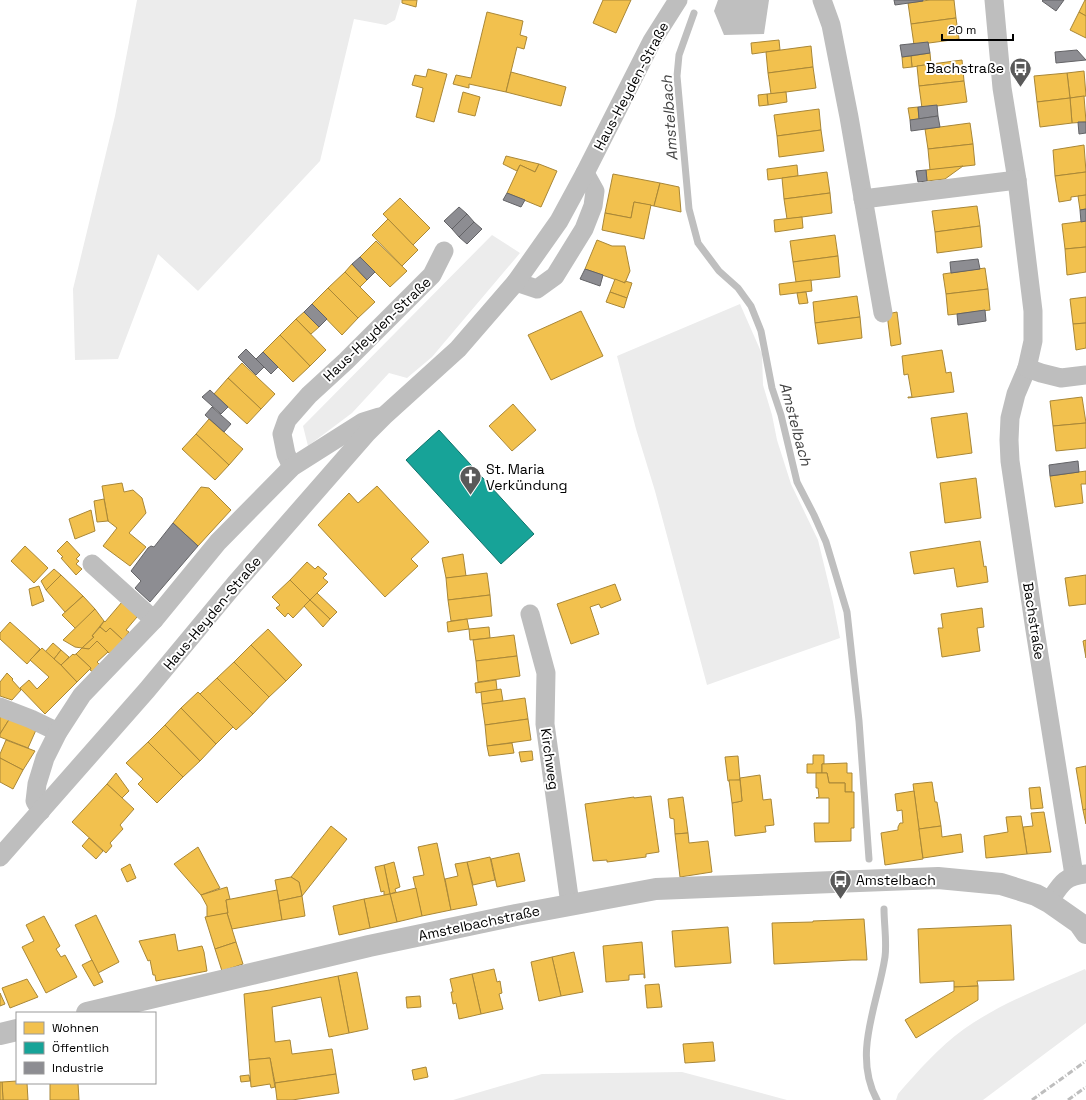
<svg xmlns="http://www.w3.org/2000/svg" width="1086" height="1100" font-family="'Space Grotesk',sans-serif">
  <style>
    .green { fill: #ececec }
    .water { fill: #bfbfbf }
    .homes { fill: #f2c14e; stroke: #a98737 }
    .public { fill: #17a398; stroke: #10726a }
    .industry { fill: #8d8d92; stroke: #636366 }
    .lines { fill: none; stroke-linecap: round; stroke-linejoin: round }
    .stream { stroke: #bfbfbf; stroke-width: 7 }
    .minor { stroke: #bebebe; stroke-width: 19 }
    .tertiary { stroke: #bebebe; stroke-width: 22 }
    .rail { stroke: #bebebe; stroke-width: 3; stroke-dasharray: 6 2 1 2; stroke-linecap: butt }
    .labels { text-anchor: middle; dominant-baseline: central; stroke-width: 4; stroke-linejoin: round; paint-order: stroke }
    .poi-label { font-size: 14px; fill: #000; stroke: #fff; text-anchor: start }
    .street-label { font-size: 14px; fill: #000; stroke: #fff }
    .water-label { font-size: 15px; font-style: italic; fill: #444; stroke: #fff }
  </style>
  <rect width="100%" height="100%" fill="#fff"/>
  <!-- green -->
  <g class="green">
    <path d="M137 0H401L395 20 386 25 354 19 320 161 198 291 158 254 118 359 75 360 73 289 115 116Z"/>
    <path d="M492 235 520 253 432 357 407 378 389 373 352 413 308 446 303 426Z"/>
    <path d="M740 304 762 354 763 385 772 415 777 440 791 484 818 540 833 602 840 638 707 685 655 491 636 429 617 356Z"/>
    <path d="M1085 969 1086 971V1023L983 1100H896L898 1094C918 1071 939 1047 964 1029 1001 1003 1044 987 1085 969Z"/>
    <path d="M682 1072 787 1100H453L542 1074Z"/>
  </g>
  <!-- water -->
  <path class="water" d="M718 0H769L764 34 724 35 714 11Z"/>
  <!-- homes -->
  <g class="homes">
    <path d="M402 0H417L416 7 402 3Z"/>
    <path d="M603 0H631L616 33 593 23Z"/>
    <path d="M930 0H954L956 18 911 24 908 3Z"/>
    <path d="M1085 0H1086V16L1079 12Z"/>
    <path d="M487 12 523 21 520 35 527 37 524 49 517 47 506 92 469 84V88L453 84 456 75 471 78Z"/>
    <path d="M1079 12 1086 16V38L1070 30Z"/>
    <path d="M956 18 959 39 914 45 911 24Z"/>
    <path d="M779 40 780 50 752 54 751 43Z"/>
    <path d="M811 46 813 67 768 73 766 52Z"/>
    <path d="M930 53 931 64 912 67 911 56Z"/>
    <path d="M911 56 912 67 903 68 902 57Z"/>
    <path d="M962 60 964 81 919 86 917 66Z"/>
    <path d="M813 67 816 88 771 94 768 73Z"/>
    <path d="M428 69 447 74 434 122 416 117 423 88 412 85 415 75 426 77Z"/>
    <path d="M1084 71 1086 96 1070 98 1067 73Z"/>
    <path d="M511 72 566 87 561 106 506 92Z"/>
    <path d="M1067 73 1070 98 1037 102 1034 76Z"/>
    <path d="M964 81 967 102 922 108 919 86Z"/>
    <path d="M463 92 480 97 475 116 458 112Z"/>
    <path d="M786 92 787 102 768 105 767 94Z"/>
    <path d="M767 94 768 105 759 106 758 95Z"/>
    <path d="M1084 96 1086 122 1072 123 1070 98Z"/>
    <path d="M1070 98 1072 123 1040 127 1037 102Z"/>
    <path d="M918 107 919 119 910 120 908 108Z"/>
    <path d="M819 109 821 130 777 136 774 115Z"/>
    <path d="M970 123 973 144 928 149 925 129Z"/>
    <path d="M821 130 824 151 779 157 777 136Z"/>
    <path d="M973 144 975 165 930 170 928 149Z"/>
    <path d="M1084 145 1086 172 1055 176 1053 150Z"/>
    <path d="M506 156 539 164 535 172 520 165 517 171 503 164Z"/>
    <path d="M539 164 557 171 541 207 507 193 520 165 535 172Z"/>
    <path d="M797 165 798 176 768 180 767 169Z"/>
    <path d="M963 166 945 179 927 181 926 170Z"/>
    <path d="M827 172 830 193 784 199 782 178Z"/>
    <path d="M1086 172V195L1071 197V200L1059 202 1055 176Z"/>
    <path d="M613 174 660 183 654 206 634 202 631 218 605 213Z"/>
    <path d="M660 183 679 187 681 212 654 206Z"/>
    <path d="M830 193 832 213 787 219 784 199Z"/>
    <path d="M1086 195V209L1080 210 1078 196Z"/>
    <path d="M400 198 430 228 413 245 383 214Z"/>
    <path d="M634 202 651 205 644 239 602 230 605 213 631 218Z"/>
    <path d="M977 206 980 226 935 232 932 211Z"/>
    <path d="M802 217 803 228 775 232 774 220Z"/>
    <path d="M388 219 418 250 402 266 372 235Z"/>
    <path d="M1086 221V247L1065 249 1062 224Z"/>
    <path d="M980 226 982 247 937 253 935 232Z"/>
    <path d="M835 235 838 256 793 262 790 241Z"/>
    <path d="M597 240 612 246H625L630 271 625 283 585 269Z"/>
    <path d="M376 241 407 271 390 287 360 257Z"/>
    <path d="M1086 247V272L1067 275 1065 249Z"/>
    <path d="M838 256 840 277 796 282 793 262Z"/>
    <path d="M352 264 367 280 360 287 345 272Z"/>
    <path d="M985 268 988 289 946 294 943 274Z"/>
    <path d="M345 272 375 302 358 318 328 288Z"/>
    <path d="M615 279 625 283V281L632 283 627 298 610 292Z"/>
    <path d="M811 280 812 291 780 295 779 284Z"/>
    <path d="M328 288 358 318 342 335 312 304Z"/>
    <path d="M988 289 990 310 948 315 946 294Z"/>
    <path d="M610 292 627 298 624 308 606 302Z"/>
    <path d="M806 292 808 303 799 304 797 293Z"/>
    <path d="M857 296 860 317 815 323 813 302Z"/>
    <path d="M1086 297V323L1073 324 1070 299Z"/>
    <path d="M581 311 603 356 551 380 528 335Z"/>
    <path d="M304 312 319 327 311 334 296 319Z"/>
    <path d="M897 312 901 344 891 346 887 314Z"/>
    <path d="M860 317 862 338 818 344 815 323Z"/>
    <path d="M296 319 326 350 310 366 280 335Z"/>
    <path d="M1086 323V348L1076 350 1073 324Z"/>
    <path d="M280 335 310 366 293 382 263 352Z"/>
    <path d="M942 350 946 373 951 372 954 392 908 398V397H912L908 374 904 375 902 356Z"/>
    <path d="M242 363 275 394 261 409 228 378Z"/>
    <path d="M228 378 261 409 247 424 214 394Z"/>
    <path d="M1082 397 1086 423 1053 426 1050 401Z"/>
    <path d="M513 404 536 430 512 451 489 426Z"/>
    <path d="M967 413 972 453 937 458 931 418Z"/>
    <path d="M209 419 243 449 229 465 196 434Z"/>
    <path d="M1086 423V448L1056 451 1053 426Z"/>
    <path d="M196 434 229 465 215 480 182 449Z"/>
    <path d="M1086 471V484H1081L1083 503 1055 507 1050 476Z"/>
    <path d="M976 478 981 518 945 523 940 483Z"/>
    <path d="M122 483 124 492 133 490 142 498 146 513 129 533 146 547 130 566 103 546 117 528 108 521 102 486Z"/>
    <path d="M377 486 429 542 411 559 418 566 385 597 318 525 349 493 358 503Z"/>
    <path d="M201 487 209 488 231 510 198 546 173 523Z"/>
    <path d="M104 499 108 521 97 522 94 501Z"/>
    <path d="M91 510 95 531 75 539 69 519Z"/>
    <path d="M67 541 80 555 76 559 79 561 76 564 82 569 76 575 61 558 63 557 57 551Z"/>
    <path d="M980 541 984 567 986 566 988 582 957 587 954 568 914 574 910 552Z"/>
    <path d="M25 546 48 568 34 583 11 561Z"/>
    <path d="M463 554 466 576 446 578 442 558Z"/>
    <path d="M307 562 315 569 318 566 327 574 323 578 328 582 310 600 290 580Z"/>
    <path d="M54 569 61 575 46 590 41 581Z"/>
    <path d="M487 573 490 595 448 600 446 578Z"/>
    <path d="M61 575 83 596 65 612 46 590Z"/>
    <path d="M1086 575V604L1069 606 1065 578Z"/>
    <path d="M290 580 310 600 293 618 288 613 285 617 276 608 280 605 272 597Z"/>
    <path d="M615 584 621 600 601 608 599 604 590 607 599 634 571 644 557 604Z"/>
    <path d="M39 586 44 601 32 606 29 589Z"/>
    <path d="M317 593 337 612 330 619 310 600Z"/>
    <path d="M490 595 492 616 451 621 448 600Z"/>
    <path d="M83 596 95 609 76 629 62 615Z"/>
    <path d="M310 600 330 619 323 627 304 606Z"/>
    <path d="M122 602 137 617 126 630 129 632 123 640 110 628 106 632 100 627 104 621 105 622Z"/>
    <path d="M982 608 984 627 977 628 980 651 942 657 938 628H943L941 614Z"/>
    <path d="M95 609 104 621 92 636 94 637 82 648 75 647 63 640Z"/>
    <path d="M467 619 469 629 448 632 447 622Z"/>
    <path d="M10 622 40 649 27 664 0 639V633Z"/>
    <path d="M100 627 106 632 110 628 123 640 110 654 97 641 89 649 82 648 94 637 92 636Z"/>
    <path d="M489 627 490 638 470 640 469 629Z"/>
    <path d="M268 629 302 665 286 681 251 645Z"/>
    <path d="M514 635 517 656 476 661 473 640Z"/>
    <path d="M1086 640V658L1083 641Z"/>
    <path d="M97 641 108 652 97 662 100 665 93 672 90 670 91 668 76 654 82 648 89 649Z"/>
    <path d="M53 643 61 650 54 659 45 652Z"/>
    <path d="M251 645 286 681 269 697 234 662Z"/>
    <path d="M42 648 61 665 77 682 45 714 20 688 29 680 37 689 49 677 30 660Z"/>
    <path d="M61 650 69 657 61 665 54 659Z"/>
    <path d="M73 654 74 655 76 654 91 668 77 682 61 665Z"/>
    <path d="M517 656 520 676 478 682 476 661Z"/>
    <path d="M234 662 269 697 253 714 217 678Z"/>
    <path d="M7 673 13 679 12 680 21 690 12 700 0 696V682Z"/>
    <path d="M217 678 253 714 236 730 200 694Z"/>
    <path d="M496 680 497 690 476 693 475 683Z"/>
    <path d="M501 689 503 701 482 704 481 692Z"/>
    <path d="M198 692 233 727 216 744 181 708Z"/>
    <path d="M525 698 528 719 485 725 482 704Z"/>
    <path d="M181 708 216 744 200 761 165 725Z"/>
    <path d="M0 714 10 718 0 734Z"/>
    <path d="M10 718 36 730 28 748 0 737V734Z"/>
    <path d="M528 719 531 740 487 746 485 725Z"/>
    <path d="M165 725 200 761 183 777 148 742Z"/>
    <path d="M6 740 35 751 23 770 0 758V754Z"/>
    <path d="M148 742 183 777 157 803 138 784 143 779 126 763Z"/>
    <path d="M512 743 514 753 489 756 487 746Z"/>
    <path d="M532 751 533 760 521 762 519 752Z"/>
    <path d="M813 755H824V764H822V773H807V764H813Z"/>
    <path d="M738 756 740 780 728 781 725 757Z"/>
    <path d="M0 758 23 770 13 789 0 782Z"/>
    <path d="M847 763V773H852V792H845V783H829L827 773H822V764Z"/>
    <path d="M1086 766V809L1083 810 1076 768Z"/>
    <path d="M116 773 129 791 122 798 107 784Z"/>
    <path d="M816 773H827L829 783H845V792H854V828H851V841L815 842 814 823H829V798H816L819 797 818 788H816Z"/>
    <path d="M760 775 763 800 771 799 774 825 765 826 766 832 735 836 732 803 742 801 740 778Z"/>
    <path d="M729 780H740L742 801 732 803Z"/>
    <path d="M932 782 935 802H937L941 826 919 829 913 784Z"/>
    <path d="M107 784 134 809 120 825 123 829 110 843 112 846 106 853 72 822Z"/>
    <path d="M1040 787 1043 808 1031 809 1029 788Z"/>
    <path d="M914 791 923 859 885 865 881 833 898 830V827L900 823H903L902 810 897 811 895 794Z"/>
    <path d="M651 796 659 852 646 854V857L607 862V860L593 861 585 804 634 797V798Z"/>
    <path d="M683 797 688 833 675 834 674 819 670 818 668 799Z"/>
    <path d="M1086 809V824L1083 810Z"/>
    <path d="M1044 812 1051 852 1027 854 1023 827 1033 826 1031 813Z"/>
    <path d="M1021 816 1027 854 986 858 984 836 1008 832 1006 817Z"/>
    <path d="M331 826 347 839 302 896 299 882 291 877Z"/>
    <path d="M941 826 942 837 961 834 963 852 923 858 919 829Z"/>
    <path d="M688 833 689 843 708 841 712 872 680 877 675 834Z"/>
    <path d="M89 838 103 851 96 859 82 846Z"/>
    <path d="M437 843 451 910 422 916 413 877 424 875 418 847Z"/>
    <path d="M198 847 220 888 201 895 174 864Z"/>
    <path d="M519 853 525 881 497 887 491 859Z"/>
    <path d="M490 857 495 880 473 885 467 862Z"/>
    <path d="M394 862 400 887 395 889 396 892 390 894 384 865Z"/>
    <path d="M467 862 477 905 451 910 445 879 458 876 455 864Z"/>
    <path d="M130 864 136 878 127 882 121 869Z"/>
    <path d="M384 865 390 894 384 895V891L381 892 375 867Z"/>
    <path d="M291 877 299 882 302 896 279 901 275 880Z"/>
    <path d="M227 887 230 899 226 900 228 913 207 917V906L201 895Z"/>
    <path d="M416 888 422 916 397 922 390 894Z"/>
    <path d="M277 890 282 920 232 929 227 913H228L226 900Z"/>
    <path d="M390 894 397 922 370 928 364 899Z"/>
    <path d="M302 896 305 916 282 920 279 901Z"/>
    <path d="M364 899 370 928 339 935 333 906Z"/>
    <path d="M227 913 236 942 215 949 205 917Z"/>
    <path d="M96 915 119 962 98 973 75 925Z"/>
    <path d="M44 916 60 946 56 949 61 957 65 955 77 977 46 993 22 947 34 941 26 925Z"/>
    <path d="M864 919 867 960H852L774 964 772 923 813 922V921Z"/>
    <path d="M1011 925 1014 980 977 981 978 986 954 987V981L920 983 918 929Z"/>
    <path d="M728 927 731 963 675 967 672 931Z"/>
    <path d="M175 934 178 951 202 946 204 952 207 971 156 981 155 975H153L150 960 148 961 139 941Z"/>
    <path d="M236 942 243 964 222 971 215 949Z"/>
    <path d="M642 942 645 978H644V974L629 975V980L606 982 603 946Z"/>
    <path d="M574 952 583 992 561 996 552 957Z"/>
    <path d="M552 957 561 996 539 1001 531 962Z"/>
    <path d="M92 960 103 982 94 986 82 965Z"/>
    <path d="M494 969 497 982 500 981 502 993 499 994 503 1009 481 1014 472 974Z"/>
    <path d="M357 972 368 1029 349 1033 338 976Z"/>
    <path d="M472 974 481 1014 459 1019 456 1003 453 1004 451 992H453L450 979Z"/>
    <path d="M338 976 349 1033 329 1037 321 997 272 1007 275 1042 290 1040 292 1054 332 1049 336 1074 275 1083 270 1058 249 1060 244 994 270 990Z"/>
    <path d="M27 979 38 997 10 1008 2 988Z"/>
    <path d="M659 984 662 1007 647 1008 645 985Z"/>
    <path d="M978 986V1000L916 1038 905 1020 954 991V987Z"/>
    <path d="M0 993 5 1004 0 1006Z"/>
    <path d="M420 996 421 1007 407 1008 406 997Z"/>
    <path d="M713 1042 715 1061 685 1063 683 1044Z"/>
    <path d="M270 1058 275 1087 271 1088 270 1084 251 1087 249 1060Z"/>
    <path d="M426 1067 428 1077 414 1080 412 1070Z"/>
    <path d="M336 1074 339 1093 292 1100H277L275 1083Z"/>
    <path d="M249 1075 250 1081 241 1082 240 1076Z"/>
    <path d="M17 1081V1083H27L28 1100H3L2 1082Z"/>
    <path d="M0 1082H2L3 1100H0Z"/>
    <path d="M50 1083H78L79 1100H50Z"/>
  </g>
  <!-- public -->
  <path class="public" d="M439 430 534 534 501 564 406 460Z"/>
  <!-- industry -->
  <g class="industry">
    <path d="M894 0H923V1L895 5Z"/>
    <path d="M1043 0H1064L1056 11 1042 1Z"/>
    <path d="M928 42 930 53 902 57 900 45Z"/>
    <path d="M1077 50 1086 60 1056 63 1055 52Z"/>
    <path d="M937 105 938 116 919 119 918 107Z"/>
    <path d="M938 116 940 127 911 131 910 120Z"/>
    <path d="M1078 122H1086V133L1079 134Z"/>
    <path d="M926 170 927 181 918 182 916 171Z"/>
    <path d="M507 193 525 200 521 207 503 200Z"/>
    <path d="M459 207 467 214 452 229 444 221Z"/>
    <path d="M1086 209V221L1081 222 1080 210Z"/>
    <path d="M467 214 474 222 459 237 452 229Z"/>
    <path d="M474 222 482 229 467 244 459 237Z"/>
    <path d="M360 257 375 272 367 280 352 264Z"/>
    <path d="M978 259 980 269 951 273 950 262Z"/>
    <path d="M585 269 603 275 600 286 580 279Z"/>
    <path d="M312 304 327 319 319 327 304 312Z"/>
    <path d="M985 310 986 321 958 325 957 314Z"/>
    <path d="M246 349 264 367 256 375 238 357Z"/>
    <path d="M263 352 278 367 271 374 256 359Z"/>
    <path d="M210 390 228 407 221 414 202 397Z"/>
    <path d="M212 407 231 424 224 432 205 415Z"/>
    <path d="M1078 461 1079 472 1050 476 1049 465Z"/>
    <path d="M173 523 198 546 150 602 135 588 141 581 131 571 148 548 151 546 154 547Z"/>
  </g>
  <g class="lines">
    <!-- stream -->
    <g class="stream">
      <path d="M694 13 679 55 677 76 689 209 698 243 719 271 738 288 751 306 761 331 772 388 781 415 797 482 814 515 826 542 847 612 859 721 869 859"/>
      <path d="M877 1100C852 1054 878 1004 885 957 887 942 884 924 884 909"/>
    </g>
    <!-- minor -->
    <g class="minor">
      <path d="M822 0 831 25 849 117 883 313"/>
      <path d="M994 0 1002 88 1017 180 1033 311V341L1027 368 1016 394 1010 418 1009 440 1010 461 1035 630 1074 875"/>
      <path d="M863 199 1017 180"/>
      <path d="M516 282 537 289 555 276 584 229 593 206 595 191 585 173"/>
      <path d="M1027 368 1041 373 1061 378 1086 375"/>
      <path d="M292 467 286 454 282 434 287 420 309 395 346 361 432 275 444 251"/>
      <path d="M92 564 154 620"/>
      <path d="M530 614 546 673 545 724 570 904"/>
      <path d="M0 707 31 719 58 732"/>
      <path d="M41 811 35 801 37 784 45 758 58 732 82 695 154 620 218 542 292 467 363 422 379 417"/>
      <path d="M0 857 147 690 235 584 367 433 384 416 458 349 516 282 559 221 585 173 652 41 678 0"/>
      <path d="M1049 902C1061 884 1064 876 1086 874"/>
    </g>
    <!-- tertiary -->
    <g class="tertiary">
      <path d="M87 1013 369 946 516 915 656 889 938 878 1001 884 1036 895 1049 902 1079 923 1086 933"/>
      <path d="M0 1034 17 1030"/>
    </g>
    <!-- rail -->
    <g class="rail">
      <path d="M1032 1100 1086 1061"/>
      <path d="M1068 1100 1086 1087"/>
    </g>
  </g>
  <!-- icons -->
  <defs>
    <symbol id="bus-pin" viewBox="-11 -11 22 30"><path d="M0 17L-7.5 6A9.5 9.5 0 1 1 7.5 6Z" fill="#595959" stroke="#fff"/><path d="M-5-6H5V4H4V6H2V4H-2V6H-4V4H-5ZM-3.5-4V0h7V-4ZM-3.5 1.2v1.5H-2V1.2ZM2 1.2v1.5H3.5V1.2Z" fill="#fff"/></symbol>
    <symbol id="church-pin" viewBox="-11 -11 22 30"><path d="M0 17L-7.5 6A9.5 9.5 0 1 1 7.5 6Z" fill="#595959" stroke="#fff"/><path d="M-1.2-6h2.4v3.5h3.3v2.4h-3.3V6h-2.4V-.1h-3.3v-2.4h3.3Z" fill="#fff"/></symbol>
  </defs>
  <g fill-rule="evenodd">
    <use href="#bus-pin" x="1008" y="56" width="25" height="34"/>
    <use href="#church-pin" x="458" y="464" width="25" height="34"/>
    <use href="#bus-pin" x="828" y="868" width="25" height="34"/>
  </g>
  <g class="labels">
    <!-- poi labels -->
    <g class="poi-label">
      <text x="1004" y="68" text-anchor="end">Bachstraße</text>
      <text x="486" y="469">St. Maria<tspan x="486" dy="16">Verkündung</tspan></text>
      <text x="856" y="880">Amstelbach</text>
    </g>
    <!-- street labels -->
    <g class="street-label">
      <text transform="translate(631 86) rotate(-62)">Haus-Heyden-Straße</text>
      <text transform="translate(377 329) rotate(-44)">Haus-Heyden-Straße</text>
      <text transform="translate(212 613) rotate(-50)">Haus-Heyden-Straße</text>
      <text transform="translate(1034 621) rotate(81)">Bachstraße</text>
      <text transform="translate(550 759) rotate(82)">Kirchweg</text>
      <text transform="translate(479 923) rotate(-12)">Amstelbachstraße</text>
    </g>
    <!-- water labels -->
    <g class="water-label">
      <text transform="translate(669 118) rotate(-94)">Amstelbach</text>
      <text transform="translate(796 424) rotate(75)">Amstelbach</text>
    </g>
  </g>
  <!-- legend -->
  <rect x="16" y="1012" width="140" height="72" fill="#ffffff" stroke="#999999"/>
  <rect x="24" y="1022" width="20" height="12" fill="#f2c14e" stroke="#999999"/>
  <text x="52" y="1032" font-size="12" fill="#000000">Wohnen</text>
  <rect x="24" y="1042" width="20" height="12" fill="#17a398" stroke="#999999"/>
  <text x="52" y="1052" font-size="12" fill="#000000">Öffentlich</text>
  <rect x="24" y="1062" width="20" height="12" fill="#8d8d92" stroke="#999999"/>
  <text x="52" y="1072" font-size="12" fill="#000000">Industrie</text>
  <!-- scale -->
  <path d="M942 34v6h71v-6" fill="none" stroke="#000000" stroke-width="2"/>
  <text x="948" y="34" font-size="12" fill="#000000" stroke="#ffffff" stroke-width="3" paint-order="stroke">20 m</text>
</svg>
